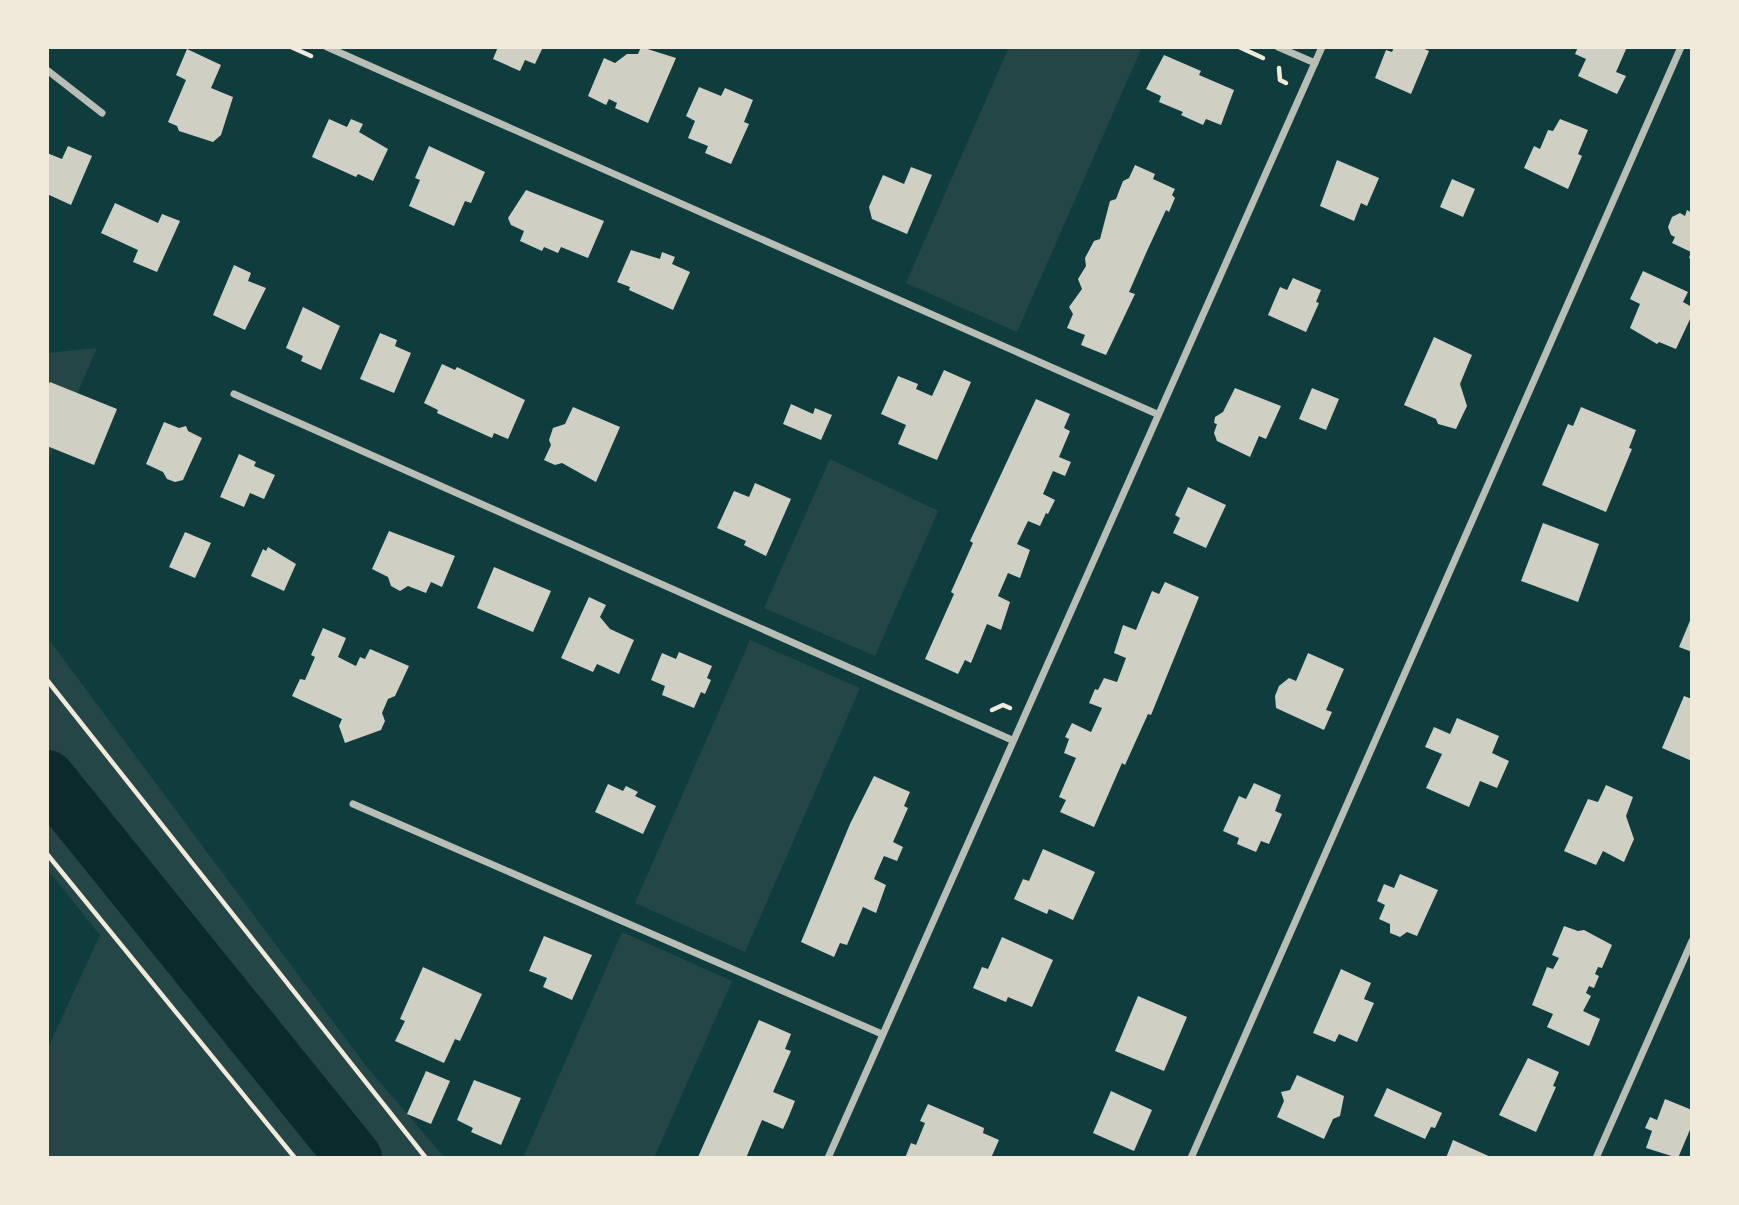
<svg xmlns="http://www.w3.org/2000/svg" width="1739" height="1205" font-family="Arial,sans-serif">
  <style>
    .green { fill: #244646 }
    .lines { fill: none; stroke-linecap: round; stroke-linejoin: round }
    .river { stroke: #0a2a2b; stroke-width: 56 }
    .building { fill: #cfcfc3 }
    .path { stroke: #f1e9da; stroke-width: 4.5 }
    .minor { stroke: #b8beb3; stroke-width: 7 }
  </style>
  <rect width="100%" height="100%" fill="#0f3d3e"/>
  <!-- green -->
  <g class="green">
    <path d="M1009 47H1142L1017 332 906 283Z"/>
    <path d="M97 348 47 463V353Z"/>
    <path d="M830 459 938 511 875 656 764 608Z"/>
    <path d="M47 637 366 1066 445 1158H47V1050L100 935 47 869Z"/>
    <path d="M750 640 860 688 745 952 635 903Z"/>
    <path d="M622 932 732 981 654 1158H523Z"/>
  </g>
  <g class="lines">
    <!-- river -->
    <path class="river" d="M47 778 354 1158"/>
  </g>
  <!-- building -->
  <g class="building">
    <path d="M498 47H543L535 64 525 60 520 71 493 59Z"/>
    <path d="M641 47 676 58 648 123 615 108 617 103 609 99 606 105 588 96 604 58 615 63 627 54H638Z"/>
    <path d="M1394 47H1420L1429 51 1411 94 1375 78 1386 50 1392 52Z"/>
    <path d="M1578 47H1627L1616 72 1626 76 1617 94 1578 76 1586 59 1575 54Z"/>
    <path d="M187 49 221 65 211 88 233 97 221 135 213 142 179 131 177 126 168 122 186 80 176 75Z"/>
    <path d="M1164 55 1201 71 1199 75 1234 90 1221 125 1206 119 1203 125 1181 115 1183 112 1159 102 1161 96 1146 89Z"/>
    <path d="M699 87 721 96 725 88 753 100 744 122 749 124 731 164 705 153 708 146 688 138 695 121 686 116Z"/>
    <path d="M329 119 347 127 351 119 363 124 359 132 388 149 373 181 358 174 356 177 312 157Z"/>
    <path d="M1560 119 1588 130 1578 154 1582 156 1568 189 1524 168 1534 146 1540 149 1548 130 1553 131Z"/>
    <path d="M68 146 92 156 71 205 47 194V153L62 159Z"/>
    <path d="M429 146 485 172 471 203 465 201 454 226 409 206 420 180 415 178Z"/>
    <path d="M1337 160 1379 178 1367 206 1361 203 1354 221 1320 206Z"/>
    <path d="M1135 165 1155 174 1153 179 1175 189 1172 195 1175 198 1169 212 1166 210 1147 251 1129 292 1135 294 1106 355 1081 345 1085 335 1067 328 1073 314 1069 307 1082 289 1078 279 1086 266 1085 258 1094 241 1100 239 1110 201 1116 199 1123 181 1129 178Z"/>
    <path d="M911 167 932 175 907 234 872 219 869 207 883 175 904 184Z"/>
    <path d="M1452 179 1475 189 1463 217 1440 207Z"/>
    <path d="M526 190 604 221 588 258 561 247 558 253 544 247 542 251 520 241 524 231 511 225 508 218Z"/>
    <path d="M115 203 158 223 162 214 180 221 157 272 133 262 138 250 101 233Z"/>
    <path d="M1687 210 1692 213V259L1689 258 1691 252 1672 243 1675 237 1671 235 1668 227 1672 217 1680 213 1685 216Z"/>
    <path d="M631 250 660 259 662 252 675 257 672 264 690 272 673 310 629 290 630 287 617 282Z"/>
    <path d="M234 265 251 273 248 281 266 288 245 330 213 315Z"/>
    <path d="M1643 271 1688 292 1683 302 1692 307V315L1676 349 1659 342 1657 344 1630 328 1640 304 1630 299Z"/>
    <path d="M1293 278 1321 290 1316 302 1319 303 1306 332 1268 315 1280 287 1287 290Z"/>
    <path d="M303 307 340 326 321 370 301 361 303 356 286 348Z"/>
    <path d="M380 333 397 340 395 346 411 353 394 393 360 379Z"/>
    <path d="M1434 337 1472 355 1460 384 1467 406 1456 429 1438 424 1436 419 1404 405Z"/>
    <path d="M442 364 455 370 457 367 525 400 508 439 494 433 492 438 437 413 438 410 424 403Z"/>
    <path d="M944 370 971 382 937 460 898 444 906 425 881 414 898 376 918 384 916 389 932 396Z"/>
    <path d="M50 382 117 409 94 465 47 446V387Z"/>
    <path d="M1235 388 1281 406 1266 439 1259 436 1250 457 1217 441 1214 433 1217 424 1214 423 1215 417 1223 412Z"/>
    <path d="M1312 388 1339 399 1326 430 1299 419Z"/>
    <path d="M1036 399 1070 414 1064 428 1070 431 1059 457 1071 462 1065 476 1053 471 1043 494 1055 500 1048 514 1046 513 1040 526 1028 521 1017 544 1030 550 1020 578 1008 573 998 596 1010 602 1001 630 987 624 971 663 965 660 958 674 925 659 954 594 951 592 973 543 970 541Z"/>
    <path d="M791 404 813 414 815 408 832 415 821 440 783 424Z"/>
    <path d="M573 407 620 427 596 482 562 463 555 465 544 460 551 445 549 440 553 428 565 424Z"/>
    <path d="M1581 407 1636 430 1629 448 1632 449 1606 512 1542 485 1568 424 1573 426Z"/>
    <path d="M164 422 179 428 186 426 188 431 202 438 183 480 175 482 167 479 163 472 146 464Z"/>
    <path d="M239 454 256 462 254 466 275 475 264 499 250 493 244 507 220 497Z"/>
    <path d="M755 483 791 499 766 556 744 545 746 541 717 528 734 491 749 497Z"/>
    <path d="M1188 487 1226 505 1206 548 1173 533 1180 518 1175 515Z"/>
    <path d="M1543 523 1599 544 1578 602 1521 581Z"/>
    <path d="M389 531 455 556 442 587 431 582 426 593 408 586 400 591 391 586 388 577 372 569Z"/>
    <path d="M185 532 211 543 195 578 169 567Z"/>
    <path d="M268 547 296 564 284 591 251 576 263 549 266 551Z"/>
    <path d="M494 567 551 591 533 632 477 608Z"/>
    <path d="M1165 582 1199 597 1151 715 1148 714 1125 765 1122 763 1094 827 1060 812 1066 800 1059 797 1076 758 1064 753 1069 739 1065 737 1072 723 1091 732 1102 708 1089 703 1095 689 1098 690 1104 678 1117 682 1126 658 1114 653 1123 625 1136 630 1152 591 1159 594Z"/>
    <path d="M589 597 606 605 600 617 610 629 634 640 619 674 597 664 593 672 561 658Z"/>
    <path d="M1692 616V652L1679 647Z"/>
    <path d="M323 628 346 638 338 657 356 666 360 657 365 659 370 649 409 666 395 696 388 699 382 713 385 721 381 730 345 743 339 726 342 719 292 696 300 679 305 680 315 657 311 655Z"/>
    <path d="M679 652 712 666 707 678 711 680 705 694 701 692 694 708 662 695 665 686 651 680 662 653 676 659Z"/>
    <path d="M1308 653 1344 669 1326 710 1332 712 1324 730 1276 708 1275 696 1279 686 1289 678 1296 681Z"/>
    <path d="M1684 696 1692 699V761L1662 748Z"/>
    <path d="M1457 718 1499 736 1492 753 1509 761 1497 788 1480 781 1469 807 1426 788 1442 754 1425 747 1434 727 1450 734Z"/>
    <path d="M874 776 910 792 904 806 908 808 893 842 903 847 897 861 884 856 879 867 874 879 886 885 876 913 863 907 847 945 840 943 834 957 801 942 850 824Z"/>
    <path d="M1254 783 1281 795 1275 811 1282 814 1269 844 1261 841 1256 852 1237 844 1239 838 1223 831 1239 796 1246 799Z"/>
    <path d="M608 784 623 791 626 786 638 792 635 796 656 806 643 834 595 812Z"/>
    <path d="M1606 785 1633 797 1626 816 1634 839 1624 862 1603 851 1596 865 1564 851 1588 799 1598 802Z"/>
    <path d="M1043 849 1095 872 1073 920 1049 909 1047 914 1014 899 1023 879 1029 881Z"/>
    <path d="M1400 874 1438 890 1417 936 1407 932 1400 937 1390 933V924L1379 919 1385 905 1377 901 1384 884 1394 888Z"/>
    <path d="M1564 926 1578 931 1584 930 1612 945 1602 968 1598 967 1595 974 1599 976 1594 988 1589 986 1586 993 1591 996 1583 1011 1600 1019 1589 1046 1547 1027 1553 1014 1532 1005 1547 967 1553 969 1559 958 1552 955Z"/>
    <path d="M544 936 592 955 572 1000 543 987 547 978 529 971Z"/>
    <path d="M1002 937 1053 960 1032 1007 1008 997 1006 1002 973 988 982 967 988 969Z"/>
    <path d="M423 967 482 994 460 1041 455 1039 444 1063 395 1041 405 1021 400 1019Z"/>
    <path d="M1341 969 1371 983 1364 999 1374 1003 1357 1042 1339 1034 1335 1042 1313 1033Z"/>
    <path d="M1138 996 1187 1017 1164 1071 1115 1051Z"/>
    <path d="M759 1020 791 1034 785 1049 791 1051 773 1092 795 1101 789 1116 783 1129 762 1120 746 1158 698 1157Z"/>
    <path d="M1528 1058 1559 1072 1553 1086 1556 1087 1536 1132 1499 1115Z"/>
    <path d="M426 1071 450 1081 431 1124 407 1114Z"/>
    <path d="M1297 1075 1344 1096 1340 1116 1333 1119 1324 1139 1277 1117 1284 1101 1281 1092 1290 1090Z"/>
    <path d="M474 1080 521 1098 501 1145 471 1132 473 1128 457 1120Z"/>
    <path d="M1387 1088 1442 1113 1435 1128 1431 1127 1425 1139 1374 1116Z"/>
    <path d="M1111 1091 1152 1110 1134 1151 1093 1133Z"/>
    <path d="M1665 1099 1692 1110V1125L1678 1158 1646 1148 1652 1131 1645 1128 1650 1117 1657 1120Z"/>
    <path d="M928 1104 984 1128 983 1133 999 1140 991 1158H905L911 1143 916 1145 925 1123 920 1121Z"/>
    <path d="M1453 1140 1493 1158H1446Z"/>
  </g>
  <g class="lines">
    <!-- path -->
    <g class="path">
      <path d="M291 47 311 56"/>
      <path d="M1239 47 1263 58"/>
      <path d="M1279 68 1280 80 1286 83"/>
      <path d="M47 680 426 1158"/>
      <path d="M992 710 1003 705 1010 708"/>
      <path d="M47 854 295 1158"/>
    </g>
    <!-- minor -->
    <g class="minor">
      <path d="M327 47 1157 414"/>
      <path d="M1278 47 1315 63"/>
      <path d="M47 70 102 113"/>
      <path d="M234 394 1012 740"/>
      <path d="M353 804 882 1034"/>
      <path d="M828 1158 1322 47"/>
      <path d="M1191 1158 1681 47"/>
      <path d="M1596 1158 1692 941"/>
    </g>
  </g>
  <!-- border -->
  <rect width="1739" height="1205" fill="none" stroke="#f1e9da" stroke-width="98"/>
</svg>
